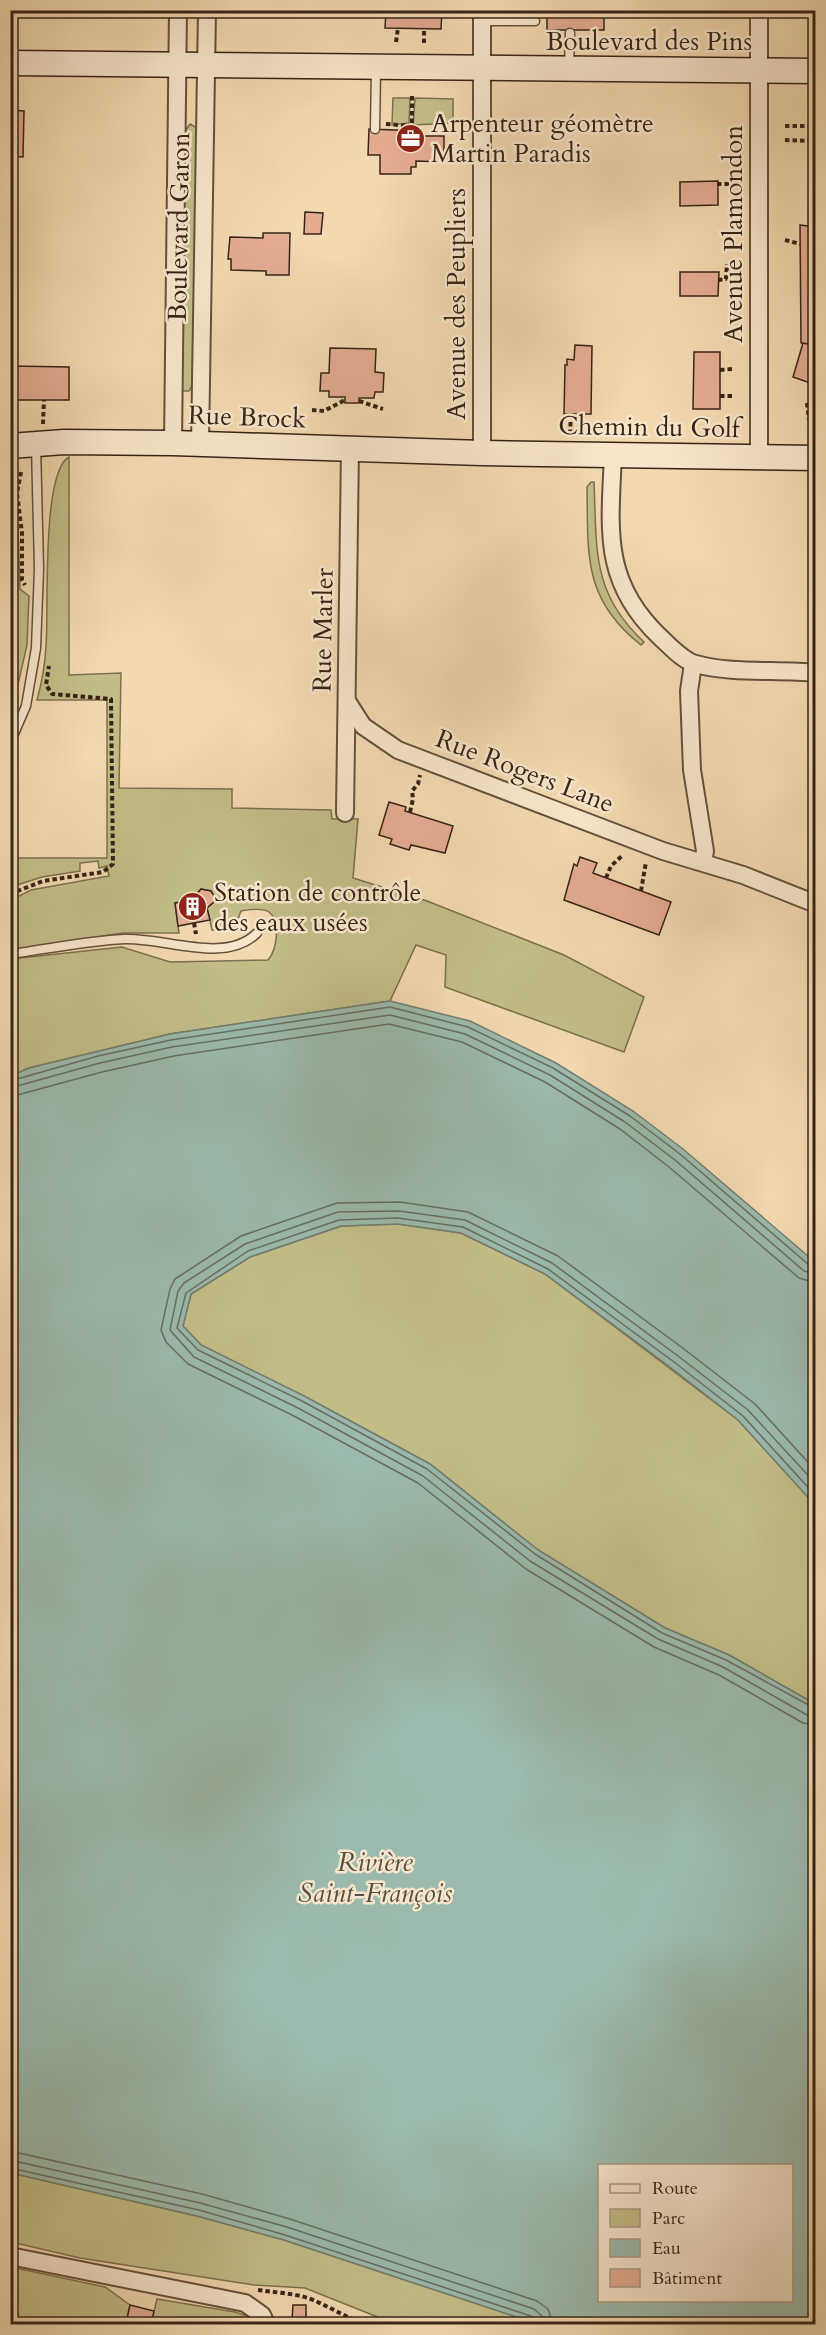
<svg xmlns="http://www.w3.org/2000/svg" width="826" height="2335" font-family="Cardo,serif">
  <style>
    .green { fill: #c2bd87; stroke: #7c704e; stroke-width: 1.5 }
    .water { fill: #9bbaad; stroke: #737e71; stroke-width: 1.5; fill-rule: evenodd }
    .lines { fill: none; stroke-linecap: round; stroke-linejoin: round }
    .shore { stroke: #686f62; stroke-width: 1.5 }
    .building { fill: #e5ac92; stroke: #362416; stroke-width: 1.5 }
    .lane-casing { stroke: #65513c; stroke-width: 11 }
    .street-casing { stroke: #65513c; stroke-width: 20 }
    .secondary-casing { stroke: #362416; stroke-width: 27 }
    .path { stroke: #362416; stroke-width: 4; stroke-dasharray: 4.5 3; stroke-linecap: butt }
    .lane { stroke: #f7e6cc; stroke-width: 8 }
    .street { stroke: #f7e6cc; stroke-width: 16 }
    .secondary { stroke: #f7e6cc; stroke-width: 24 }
    .labels { text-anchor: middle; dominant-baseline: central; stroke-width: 5; stroke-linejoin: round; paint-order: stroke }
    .street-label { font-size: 26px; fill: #362416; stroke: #f7e6cc }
    .poi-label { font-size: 26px; fill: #362416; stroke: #f7e6cc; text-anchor: start }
    .water-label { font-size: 27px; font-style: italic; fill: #545143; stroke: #f7e6cc }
  </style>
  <rect width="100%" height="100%" fill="#f3d9b0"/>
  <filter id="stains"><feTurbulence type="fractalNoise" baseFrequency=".00333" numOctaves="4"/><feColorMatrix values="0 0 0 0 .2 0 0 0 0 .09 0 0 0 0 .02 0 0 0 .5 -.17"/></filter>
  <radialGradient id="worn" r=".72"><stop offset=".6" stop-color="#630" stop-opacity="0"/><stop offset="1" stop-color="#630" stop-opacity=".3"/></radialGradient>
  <!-- green -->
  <g class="green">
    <path d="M393 98H410L409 123 392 125Z"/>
    <path d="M415 98 453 99V123L413 125Z"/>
    <path d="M190 124 197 128 192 386 189 391H182L181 385 185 131Z"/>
    <path d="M69 457V675L121 673 119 788 232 789V808L331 810 332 819H358L353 878 427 901 564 955 644 997 624 1052 445 987 446 955 416 945 390 1001 170 1034 29 1068 11 1076V959L122 947 170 962 268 960C277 950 281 921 269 912 262 907 248 910 241 911L235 927 230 930H212L207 908 215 901 211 891 201 889 195 895 194 900 175 903 179 933H123L11 950V900L31 890 109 876 107 866 99 868 98 861 80 863V871L42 877 11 887V858H107V700H37C42 682 45 664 46 646 49 612 41 472 69 457Z"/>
    <path d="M11 476H14L13 507 18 525 20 589 29 596 27 645 13 706 10 705Z"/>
    <path d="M591 482H594C597 549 591 593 644 642L641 645C583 599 588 556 587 487Z"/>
    <path d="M398 1224 461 1233 545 1274 738 1420 815 1505V1704L729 1655 665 1628 538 1550 430 1464 304 1396 201 1345 183 1326 191 1294 250 1257 341 1226Z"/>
    <path d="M11 2173 197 2216 284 2240 538 2324H395L305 2288 254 2285 80 2258 11 2242Z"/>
    <path d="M11 2267 105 2287 130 2305 126 2323 11 2324Z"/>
    <path d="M157 2299 235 2312 250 2317 252 2324H151Z"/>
  </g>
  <!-- water -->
  <path class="water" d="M390 1001 470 1021 556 1063 633 1111 683 1149 815 1262V1505L738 1420 670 1367 545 1274 461 1233 398 1224 341 1226 250 1257 191 1294 183 1326 201 1345 304 1396 430 1464 538 1550 665 1628 729 1655 815 1704V2324H538L284 2240 197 2216 11 2173V1076L29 1068 170 1034ZM600 2166H792V2300H600Z"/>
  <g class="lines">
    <!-- shore -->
    <g class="shore">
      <path d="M10 1081 98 1056 171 1040 390 1007 468 1027 553 1068 630 1116 680 1154 809 1265 816 1266"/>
      <path d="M10 1088 100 1063 172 1047 390 1015 465 1034 550 1075 625 1122 675 1160 804 1271 816 1274"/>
      <path d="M10 1097 102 1072 174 1056 389 1024 462 1042 545 1082 620 1129 669 1167 799 1278 816 1283"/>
      <path d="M816 1471 755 1404 684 1349 558 1256 468 1212 400 1202 337 1203 241 1236 175 1279 170 1289 161 1330 166 1342 188 1364 294 1416 418 1483 526 1569 654 1647 719 1675 803 1723 816 1725"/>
      <path d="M816 1484 748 1410 678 1356 552 1263 465 1220 399 1211 338 1212 245 1244 184 1283 178 1291 170 1330 194 1357 298 1408 423 1476 530 1561 658 1639 723 1667 807 1715 816 1716"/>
      <path d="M816 1496 743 1416 674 1362 548 1269 463 1227 398 1218 339 1220 248 1251 186 1293 177 1328 198 1350 302 1401 427 1469 535 1554 662 1633 726 1660 816 1709"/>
      <path d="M10 2151 202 2194 290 2219 537 2301 548 2309 553 2324"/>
      <path d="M10 2160 200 2203 287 2227 534 2309 542 2316 543 2324"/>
      <path d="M10 2168 199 2210 285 2235 531 2316 536 2324"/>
    </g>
  </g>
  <!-- building -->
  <g class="building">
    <path d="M386 10H442L441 29 385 28Z"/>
    <rect x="547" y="10" width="57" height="20"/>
    <path d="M10 110 24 111 23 157 10 156Z"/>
    <path d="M810 116H816V130L810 131Z"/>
    <path d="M369 129 421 131V136H444V162L416 161V167H411V174H380V155H368Z"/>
    <path d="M718 181V205L680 206V182Z"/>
    <path d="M305 212 323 213 321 234H304Z"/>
    <path d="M800 225 816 227V346L801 343Z"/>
    <path d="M263 233H290L289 275H266V271L231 270V259H228L230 237 263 238Z"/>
    <path d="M680 272H719L718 296H680Z"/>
    <path d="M803 343 816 346V385L793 377Z"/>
    <path d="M575 345 592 346 591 414H564L565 365H567V359L574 360Z"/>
    <path d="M330 348 376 349 375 372 384 373 383 392H375L374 398H359V403H345V397H329V391H320L321 373H329Z"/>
    <path d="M694 352H720V409H693Z"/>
    <path d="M10 366 69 367V400H13Z"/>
    <path d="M389 802 406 807 405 811 453 826 445 853 411 845 409 850 390 844 392 839 379 835Z"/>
    <path d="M580 857 597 863 593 873 671 902 659 935 564 900 574 864 577 866Z"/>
    <path d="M201 889 211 891 214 896 215 901 207 908 210 920 178 926 175 903 194 900 195 896Z"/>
    <path d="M130 2305 154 2311 151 2324H120L121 2321 126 2323Z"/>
    <path d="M293 2305H306V2324H289V2320H292Z"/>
  </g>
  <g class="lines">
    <defs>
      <g id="lane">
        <path d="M482 21H535"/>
        <path d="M569 66 570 33"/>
        <path d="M375 129 376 70"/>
        <path d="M10 743 26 706 36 648 39 569 36 446"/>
        <path d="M10 954C48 949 86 941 124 939 165 937 225 965 257 933"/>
      </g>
      <g id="street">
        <path d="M482 10V453"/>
        <path d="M759 10V457"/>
        <path d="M173 443 178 10"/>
        <path d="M200 444 207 10"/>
        <path d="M613 454C610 528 601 581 660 637 670 646 683 661 696 664 730 674 779 669 816 673"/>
        <path d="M693 664 689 691 692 770 705 851 703 862"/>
        <path d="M347 701 363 726 398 750 663 851 743 875 816 904"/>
        <path d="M345 813 350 449"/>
        <path d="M10 2256 245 2303 262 2315 266 2324"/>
      </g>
      <g id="secondary">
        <path d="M10 63 816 71"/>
        <path d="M10 446 64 442 173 443 482 453 816 458"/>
      </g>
    </defs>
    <!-- lane casing -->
    <use href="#lane" class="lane-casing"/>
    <!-- street casing -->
    <use href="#street" class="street-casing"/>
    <!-- secondary casing -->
    <use href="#secondary" class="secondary-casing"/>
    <!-- path -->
    <g class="path">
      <path d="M396 42 398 28"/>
      <path d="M424 43V29"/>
      <path d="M10 96 11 89"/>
      <path d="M412 96V130"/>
      <path d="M386 124 412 126"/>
      <path d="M785 126H810"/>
      <path d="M785 140 816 141"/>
      <path d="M444 158H455"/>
      <path d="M717 184H733"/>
      <path d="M785 240 800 244"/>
      <path d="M718 280 726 279 727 264"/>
      <path d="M720 370 732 369"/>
      <path d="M720 396H732"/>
      <path d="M359 401 383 409"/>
      <path d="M807 403 809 419 816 420"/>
      <path d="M312 410 324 411 345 400"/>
      <path d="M43 424 44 400"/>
      <path d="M570 434 571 414"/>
      <path d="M21 472 17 493 22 533V580L25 585"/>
      <path d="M410 812 413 799 412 791 418 784 420 775"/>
      <path d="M606 878 611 866 623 855"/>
      <path d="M641 891 646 862"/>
      <path d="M10 894 43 881 103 872 113 864 111 699 52 694 46 685 49 666"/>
      <path d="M194 923 196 934"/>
      <path d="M258 2290C272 2292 287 2293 301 2296 324 2302 342 2317 367 2324"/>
    </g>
    <!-- lane -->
    <use href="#lane" class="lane"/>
    <!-- street -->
    <use href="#street" class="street"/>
    <!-- secondary -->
    <use href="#secondary" class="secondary"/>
  </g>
  <!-- icons -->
  <defs>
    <symbol id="office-disc" viewBox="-11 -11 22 22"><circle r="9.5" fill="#8f2418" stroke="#f7e6cc"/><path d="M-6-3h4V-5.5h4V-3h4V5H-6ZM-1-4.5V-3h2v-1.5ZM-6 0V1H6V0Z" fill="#fff"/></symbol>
    <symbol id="building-disc" viewBox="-11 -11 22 22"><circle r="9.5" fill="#8f2418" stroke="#f7e6cc"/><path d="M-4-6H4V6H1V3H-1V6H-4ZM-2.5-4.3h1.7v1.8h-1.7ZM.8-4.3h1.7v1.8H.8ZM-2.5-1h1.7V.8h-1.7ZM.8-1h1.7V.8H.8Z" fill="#fff"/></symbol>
  </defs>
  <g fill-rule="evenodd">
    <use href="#office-disc" x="394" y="122" width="33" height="33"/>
    <use href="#building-disc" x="176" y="890" width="33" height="33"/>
  </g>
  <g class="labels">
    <!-- street labels -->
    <g class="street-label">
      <text x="649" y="41">Boulevard des Pins</text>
      <text transform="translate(179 227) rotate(-89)">Boulevard Garon</text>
      <text transform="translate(733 234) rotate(-90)">Avenue Plamondon</text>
      <text transform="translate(456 304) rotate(-90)">Avenue des Peupliers</text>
      <text transform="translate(247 417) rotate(2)">Rue Brock</text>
      <text transform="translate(649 427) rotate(1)">Chemin du Golf</text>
      <text transform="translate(323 630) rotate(-89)">Rue Marler</text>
      <text transform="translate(525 771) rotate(21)">Rue Rogers Lane</text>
    </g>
    <!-- poi labels -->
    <g class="poi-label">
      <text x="431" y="123">Arpenteur géomètre<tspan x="431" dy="30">Martin Paradis</tspan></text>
      <text x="214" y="892">Station de contrôle<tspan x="214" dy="30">des eaux usées</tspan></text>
    </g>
    <!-- water labels -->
    <g class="water-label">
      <text x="375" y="1862">Rivière<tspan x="375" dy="31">Saint-François</tspan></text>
    </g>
  </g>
  <!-- margin -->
  <rect width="826" height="2335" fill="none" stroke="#f3d9b0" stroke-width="36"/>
  <rect x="12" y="12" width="802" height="2311" fill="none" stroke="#362416" stroke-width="3"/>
  <rect x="18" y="18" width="790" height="2299" fill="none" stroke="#362416" stroke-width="1.5"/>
  <!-- legend -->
  <rect x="598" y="2164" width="195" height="138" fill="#f7e6cc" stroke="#aa9883" stroke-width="1.5"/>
  <rect x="610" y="2184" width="30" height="9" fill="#f7e6cc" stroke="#aa9883" stroke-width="1.5"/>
  <text x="652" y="2194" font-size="18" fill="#362416">Route</text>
  <rect x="610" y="2209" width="30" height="18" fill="#c2bd87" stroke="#aa9883" stroke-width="1.5"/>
  <text x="652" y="2224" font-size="18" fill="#362416">Parc</text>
  <rect x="610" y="2239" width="30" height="18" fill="#9bbaad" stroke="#aa9883" stroke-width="1.5"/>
  <text x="652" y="2254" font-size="18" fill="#362416">Eau</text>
  <rect x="610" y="2269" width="30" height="18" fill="#e5ac92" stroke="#aa9883" stroke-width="1.5"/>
  <text x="652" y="2284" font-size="18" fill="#362416">Bâtiment</text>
  <rect width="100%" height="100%" filter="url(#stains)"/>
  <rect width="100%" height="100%" fill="url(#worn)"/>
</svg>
